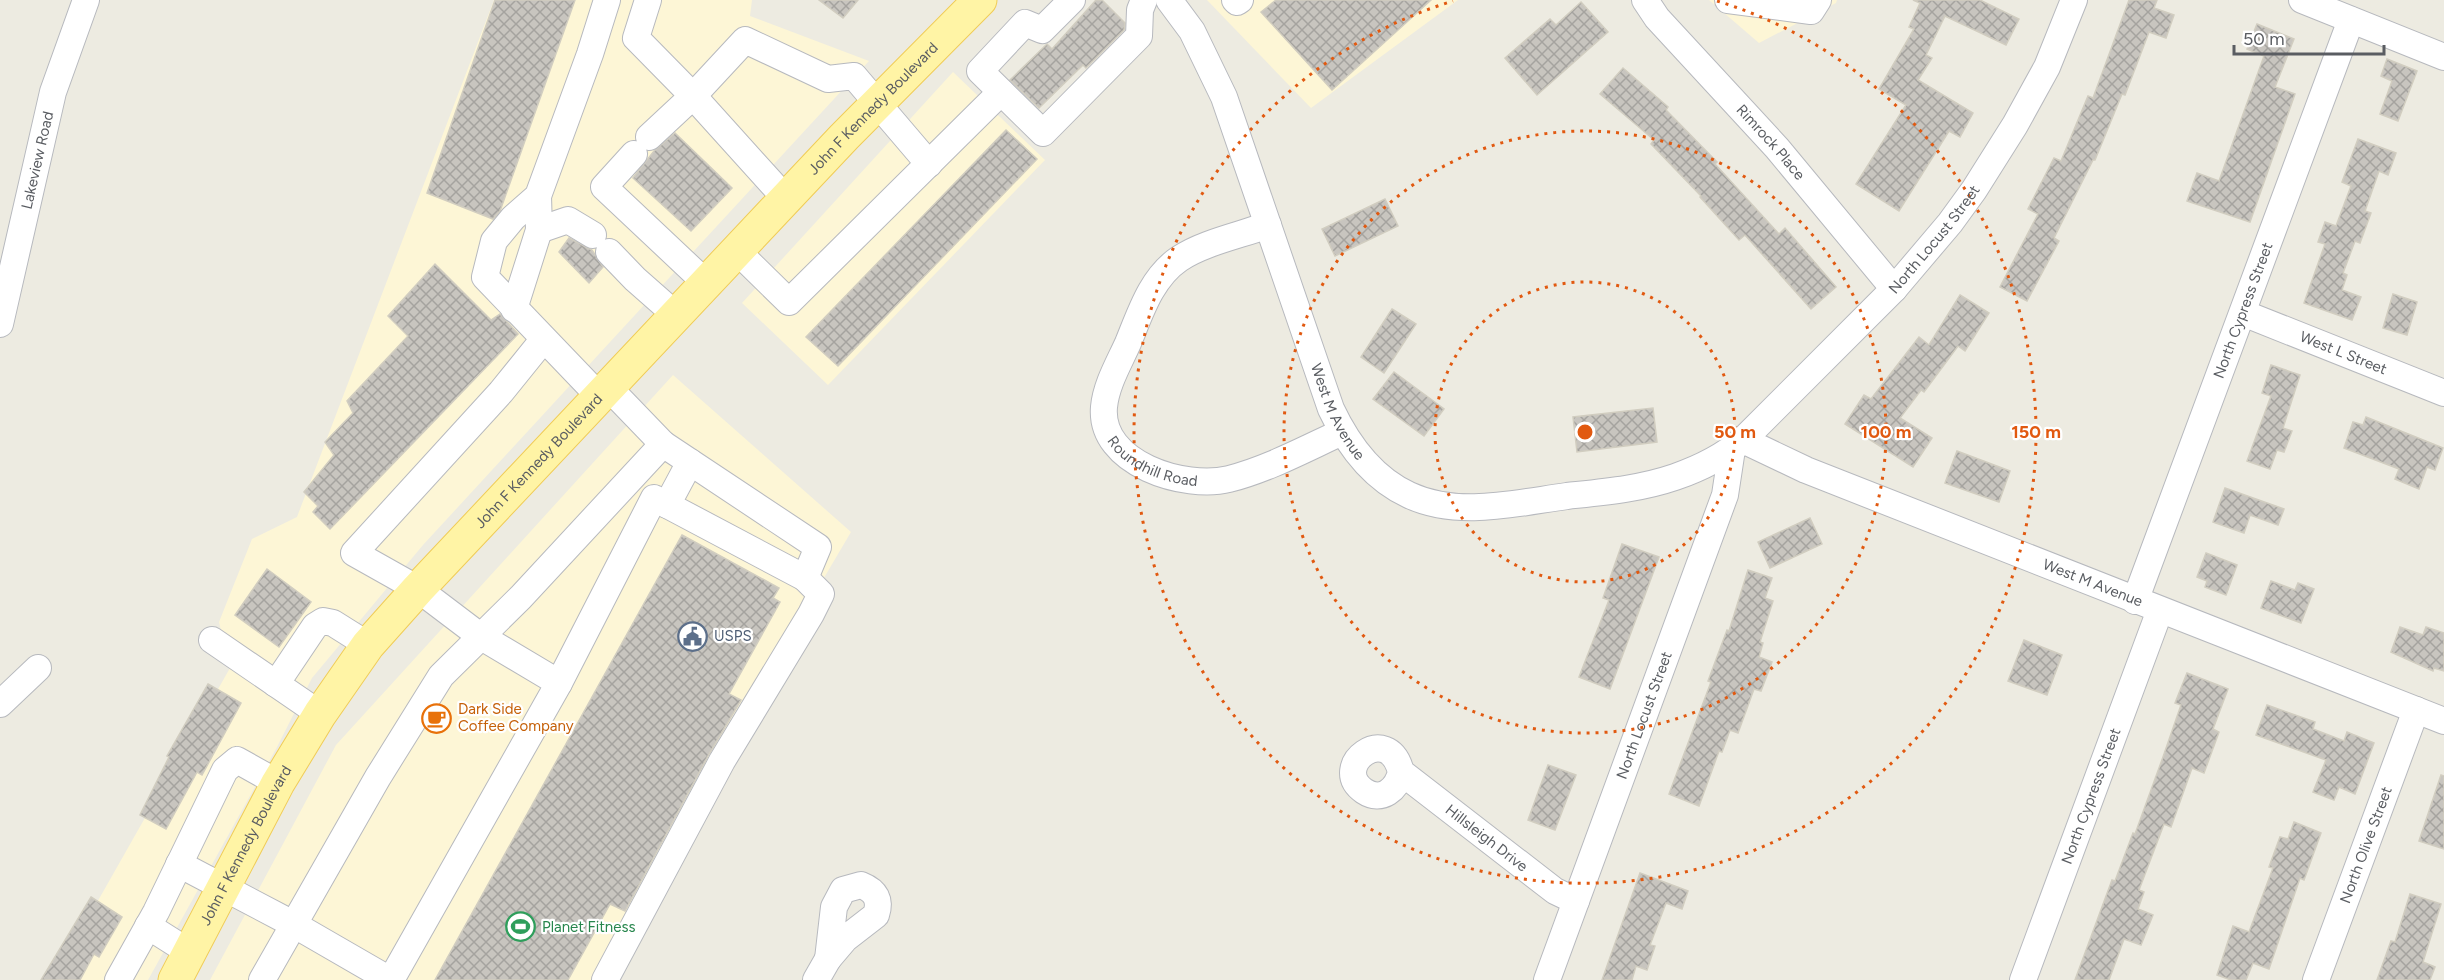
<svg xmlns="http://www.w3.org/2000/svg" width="2444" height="980" font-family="Figtree,sans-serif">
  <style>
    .commercial { fill: #fdf6d6 }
    .building { fill: url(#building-cross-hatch); stroke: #d1cdc0; stroke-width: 1.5 }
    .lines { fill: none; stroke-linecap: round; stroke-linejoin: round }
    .minor-casing { stroke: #b7b9be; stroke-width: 28 }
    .major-casing { stroke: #f0cc57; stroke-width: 35 }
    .minor { stroke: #fff; stroke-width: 26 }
    .major { stroke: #fff4a5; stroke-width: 33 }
    .ring { fill: none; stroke: #e15910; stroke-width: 3; stroke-dasharray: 3 6 }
    .labels { text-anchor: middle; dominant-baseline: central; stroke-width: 4.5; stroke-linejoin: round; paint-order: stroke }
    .street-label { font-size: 15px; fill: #5a5d62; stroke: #fff }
    .service-label { font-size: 15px; fill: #4e5e75; stroke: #fff; text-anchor: start }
    .food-label { font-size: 15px; fill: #c56008; stroke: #fff; text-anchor: start }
    .leisure-label { font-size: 15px; fill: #27864d; stroke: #fff; text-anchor: start }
    .centre { fill: #e15910; stroke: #fff; stroke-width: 3 }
    .ring-label { font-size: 18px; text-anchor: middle; font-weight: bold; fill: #e15910; stroke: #fff; stroke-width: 4.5; stroke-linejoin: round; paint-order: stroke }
  </style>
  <defs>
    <pattern id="building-cross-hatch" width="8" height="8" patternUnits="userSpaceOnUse" patternTransform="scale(1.5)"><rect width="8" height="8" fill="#c8c5bf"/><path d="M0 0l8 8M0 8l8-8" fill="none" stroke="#a5a39f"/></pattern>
  </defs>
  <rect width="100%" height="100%" fill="#edebe1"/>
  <!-- commercial -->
  <g class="commercial">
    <path d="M494 0H752L750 16 869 61 423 545 312 678 277 747 148 980H53L230 668 219 622 252 539 297 517Z"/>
    <path d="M1207 0H1458L1311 108Z"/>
    <path d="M1709 0H1837L1836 3 1759 43Z"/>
    <path d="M953 72 1045 160 828 385 742 303Z"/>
    <path d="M673 375 851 532 808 605 611 980H210L336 745Z"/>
  </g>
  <!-- building -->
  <g class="building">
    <path d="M495 0H575L500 211 493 219 427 193Z"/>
    <path d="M819 0H858L843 18Z"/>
    <path d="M1096 0H1102L1125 23 1124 30 1086 68 1083 65 1039 108 1010 80 1047 44 1052 49Z"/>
    <path d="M1276 0H1431L1332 90 1261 12Z"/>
    <path d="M1913 0H1980L2019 19 2006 45 1945 16 1926 55 1932 58 1918 80 1973 113 1960 137 1949 131 1899 211 1856 184 1906 105 1879 89 1914 29 1909 27 1920 3Z"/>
    <path d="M2129 0H2157L2154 8 2174 15 2166 38 2149 32 2125 95 2122 94 2095 160H2093L2054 238 2059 241 2027 301 2000 287 2038 214 2028 209 2054 158 2061 161 2088 96 2093 98Z"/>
    <path d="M1581 2 1608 32 1537 95 1505 58 1550 19 1556 25Z"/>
    <path d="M2257 24 2294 39 2275 87 2295 94 2250 222 2187 201 2197 173 2219 181 2264 56 2247 49Z"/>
    <path d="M2387 59 2417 71 2398 121 2380 114 2392 81 2381 76Z"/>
    <path d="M1623 68 1668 107 1666 110 1717 162 1715 164 1779 234 1785 228 1836 287 1811 309 1745 235 1739 240 1700 197 1701 196 1651 144 1654 140 1600 94Z"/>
    <path d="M1006 130 1037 159 838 366 806 337Z"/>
    <path d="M675 133 732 188 691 231 633 178 654 151Z"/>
    <path d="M2358 139 2396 153 2388 175 2379 171 2365 211 2371 213 2360 243 2355 241 2343 273 2347 275 2342 290 2361 297 2352 320 2304 303 2325 244 2318 242 2325 222 2336 226 2351 186 2342 182Z"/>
    <path d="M1385 199 1398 226 1335 256 1322 229Z"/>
    <path d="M569 238 592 250 603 267 589 283 559 252Z"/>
    <path d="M435 264 491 320 500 314 518 334 330 529 313 512 318 506 304 492 334 455 325 442 353 413 347 401 408 336 388 316Z"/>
    <path d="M2393 294 2417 302 2407 335 2383 328Z"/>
    <path d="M1960 295 1989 313 1965 351 1958 346 1924 392 1921 390 1900 418 1932 438 1913 467 1845 424 1864 395 1871 399 1919 337 1929 345Z"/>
    <path d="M1392 309 1416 324 1384 373 1361 357Z"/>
    <path d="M2271 365 2300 375 2283 428 2292 431 2284 452 2277 450 2270 469 2247 461 2271 396 2262 393Z"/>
    <path d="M1394 372 1444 409 1424 436 1373 399Z"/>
    <path d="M1653 408 1657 442 1577 452 1573 417Z"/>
    <path d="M2366 417 2443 448 2435 470 2427 467 2419 489 2395 479 2399 469 2344 448 2353 422 2363 425Z"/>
    <path d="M1957 451 2010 471 1999 502 1945 483Z"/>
    <path d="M2225 488 2284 509 2278 525 2250 515 2244 533 2213 522Z"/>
    <path d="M1810 518 1822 544 1770 568 1758 542Z"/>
    <path d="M682 535 779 588 773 598 780 602 729 694 741 700 709 754 625 911 610 904 568 980H435Z"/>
    <path d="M1622 544 1659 557 1610 689 1579 677 1609 600 1603 598Z"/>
    <path d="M2206 553 2237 565 2226 595 2205 587 2207 581 2197 577Z"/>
    <path d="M267 569 311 602 279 647 235 615Z"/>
    <path d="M1748 570 1772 578 1765 598 1773 601 1760 642 1763 643 1759 657 1772 662 1761 691 1754 689 1738 733 1730 730 1722 752 1719 751 1699 806 1669 794 1711 682 1708 681 1727 630 1729 631Z"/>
    <path d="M2271 581 2295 590 2298 583 2314 589 2301 623 2261 608Z"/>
    <path d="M2400 627 2423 635 2426 627 2444 633V671L2434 668 2433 671 2391 652Z"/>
    <path d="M2024 640 2062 655 2047 695 2008 681Z"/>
    <path d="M2187 673 2228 689 2213 729 2219 732 2204 773 2192 768 2171 827 2164 824 2139 890 2144 892 2138 909 2153 915 2141 945 2124 939 2109 980H2075L2112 880 2115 881 2133 833 2135 834 2163 757 2181 705 2175 703Z"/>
    <path d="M208 684 241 703 202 775 197 772 166 829 140 815 169 757 167 756Z"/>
    <path d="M2267 705 2315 722 2313 729 2344 741 2347 732 2374 743 2355 794 2339 787 2334 800 2313 792 2326 760 2256 735Z"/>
    <path d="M1548 765 1576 775 1555 830 1528 820Z"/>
    <path d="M2441 775 2444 776V849L2419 841Z"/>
    <path d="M2294 822 2321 833 2304 880 2300 878 2269 969 2253 963 2246 980H2231L2217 975 2233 926 2249 932 2273 868 2269 867 2280 837 2288 839Z"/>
    <path d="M1640 873 1688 891 1682 909 1666 903 1650 945 1655 946 1647 970 1636 966 1632 980H1602Z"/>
    <path d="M2410 894 2441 904 2423 962 2435 967 2430 980H2377L2391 941 2395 942Z"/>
    <path d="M91 897 122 917 99 957 94 954 80 980H41Z"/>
  </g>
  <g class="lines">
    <defs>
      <g id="minor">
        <path d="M648 0 636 38 694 97 787 200"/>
        <path d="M1072 0 1042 30 1025 23 980 71 1043 133 1139 36 1140 10 1144 0"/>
        <path id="s1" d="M1169 0 1192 31 1224 97 1331 409C1348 445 1372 478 1409 495 1458 518 1516 503 1567 496 1604 492 1640 489 1675 477 1701 468 1723 457 1743 440L1894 289 1950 223 1974 190 2015 125 2047 67 2074 0"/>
        <path d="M1235 0 1237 2 1240 0"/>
        <path id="s2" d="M1645 0 1657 18 1777 148 1894 289"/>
        <path d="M1728 0 1811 11 1818 0"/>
        <path d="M2302 0 2444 57"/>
        <path d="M649 137 693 96 745 40 828 79 854 76 929 164"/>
        <path d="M634 154 604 187 707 284"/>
        <path id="s3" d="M1268 225C1241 235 1202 243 1179 259 1151 278 1140 314 1128 343 1119 363 1106 385 1104 407 1099 464 1185 490 1229 479 1268 469 1305 449 1342 432"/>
        <path d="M539 230 568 220 593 235"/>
        <path d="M609 252 635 279 677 316"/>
        <path d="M738 252 789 302 1001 92"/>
        <path d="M514 309 539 230 538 196"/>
        <path id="s4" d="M2243 313 2444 393"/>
        <path id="s5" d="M0 324 53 92 86 0"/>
        <path d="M600 397 485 277 494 241 513 218 538 196 590 54 607 0"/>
        <path id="s6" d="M1743 440 1806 470 2444 721"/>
        <path d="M667 505 690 462"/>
        <path id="s7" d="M2135 601 2351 20"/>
        <path d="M212 640 320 714"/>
        <path d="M559 683 654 498 805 578 818 547 663 444"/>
        <path d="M276 684 315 626 323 621 333 623 368 645"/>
        <path d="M0 704 38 668"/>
        <path id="s8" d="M1401 772C1397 789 1382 803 1364 791 1329 767 1388 720 1401 772L1555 891 1576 901"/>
        <path d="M179 864 293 924 390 980"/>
        <path d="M861 885C876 891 881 900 876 915L845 939 828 959 834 907 843 890Z"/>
        <path d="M148 926 189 952"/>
        <path d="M118 980 156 912 225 770 237 760 278 783"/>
        <path d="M262 980 378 777 441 676 521 597 663 444 609 388"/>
        <path d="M391 980 559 683 480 636 418 589 354 553 501 392 543 340"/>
        <path d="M605 980 722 761 811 614 821 594 805 578"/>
        <path d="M816 980 828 959"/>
        <path id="s9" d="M1547 980 1725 495 1732 449"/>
        <path id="s10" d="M2023 980 2160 610"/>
        <path id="s11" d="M2316 980 2416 710"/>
      </g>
      <g id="major">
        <path id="s12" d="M175 980 278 783 320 714 368 645 418 589 844 137 980 0"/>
      </g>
    </defs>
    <!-- minor casing -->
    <use href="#minor" class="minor-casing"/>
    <!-- major casing -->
    <use href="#major" class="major-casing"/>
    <!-- minor -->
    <use href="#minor" class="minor"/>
    <!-- major -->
    <use href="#major" class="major"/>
  </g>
  <!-- distance rings -->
  <g class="ring">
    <circle cx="1585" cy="432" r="150"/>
    <circle cx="1585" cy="432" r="301"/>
    <path d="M1717 1A451 451 0 1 1 1453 1"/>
  </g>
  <!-- icons -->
  <defs>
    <symbol id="civic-ring" viewBox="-11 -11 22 22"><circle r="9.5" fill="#fff" stroke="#5c6f8a" stroke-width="1.5"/><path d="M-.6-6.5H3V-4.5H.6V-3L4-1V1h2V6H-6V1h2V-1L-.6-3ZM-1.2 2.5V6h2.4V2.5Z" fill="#5c6f8a"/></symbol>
    <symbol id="cafe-ring" viewBox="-11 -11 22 22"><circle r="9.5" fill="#fff" stroke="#e8710a" stroke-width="1.5"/><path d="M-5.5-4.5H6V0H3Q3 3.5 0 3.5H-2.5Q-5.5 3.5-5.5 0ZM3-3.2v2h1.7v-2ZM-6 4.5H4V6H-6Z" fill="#e8710a"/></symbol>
    <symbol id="stadium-ring" viewBox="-11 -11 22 22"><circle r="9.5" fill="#fff" stroke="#2e9e5b" stroke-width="1.5"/><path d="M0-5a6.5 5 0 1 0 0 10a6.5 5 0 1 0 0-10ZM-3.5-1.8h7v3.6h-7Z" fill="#2e9e5b"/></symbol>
  </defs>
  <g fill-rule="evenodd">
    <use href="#civic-ring" x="676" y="620" width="33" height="33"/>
    <use href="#cafe-ring" x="420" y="702" width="33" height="33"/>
    <use href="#stadium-ring" x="504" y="910" width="33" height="33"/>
  </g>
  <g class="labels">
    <!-- street labels -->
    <g class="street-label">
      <text stroke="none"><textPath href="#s12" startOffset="1124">John F Kennedy Boulevard</textPath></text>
      <text stroke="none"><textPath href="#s2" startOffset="190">Rimrock Place</textPath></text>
      <text stroke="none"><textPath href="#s5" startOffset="168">Lakeview Road</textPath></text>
      <text stroke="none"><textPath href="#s1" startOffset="1186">North Locust Street</textPath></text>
      <text stroke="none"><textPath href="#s7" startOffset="310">North Cypress Street</textPath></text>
      <text stroke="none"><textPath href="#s4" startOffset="108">West L Street</textPath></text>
      <text stroke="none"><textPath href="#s1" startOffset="447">West M Avenue</textPath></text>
      <text stroke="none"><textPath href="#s3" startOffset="346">Roundhill Road</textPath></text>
      <text stroke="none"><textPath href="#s12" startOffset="638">John F Kennedy Boulevard</textPath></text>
      <text stroke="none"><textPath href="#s6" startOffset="378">West M Avenue</textPath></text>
      <text stroke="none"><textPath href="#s9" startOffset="282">North Locust Street</textPath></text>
      <text stroke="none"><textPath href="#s10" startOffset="196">North Cypress Street</textPath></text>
      <text stroke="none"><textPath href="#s8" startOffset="254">Hillsleigh Drive</textPath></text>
      <text stroke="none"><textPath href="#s12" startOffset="152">John F Kennedy Boulevard</textPath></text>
      <text stroke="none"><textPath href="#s11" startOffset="144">North Olive Street</textPath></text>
    </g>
    <!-- service labels -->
    <g class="service-label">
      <text x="714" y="636">USPS</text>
    </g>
    <!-- food labels -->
    <g class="food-label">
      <text x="458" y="709">Dark Side<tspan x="458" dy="17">Coffee Company</tspan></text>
    </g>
    <!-- leisure labels -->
    <g class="leisure-label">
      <text x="542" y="927">Planet Fitness</text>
    </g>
  </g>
  <circle cx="1585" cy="432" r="9" class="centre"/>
  <g class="ring-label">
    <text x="1735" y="438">50 m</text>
    <text x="1886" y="438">100 m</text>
    <text x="2036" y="438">150 m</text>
  </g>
  <!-- scale -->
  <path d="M2234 45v9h150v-9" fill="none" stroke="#5a5d62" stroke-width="3"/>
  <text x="2243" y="45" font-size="18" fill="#5a5d62" stroke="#ffffff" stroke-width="4.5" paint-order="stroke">50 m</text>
</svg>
